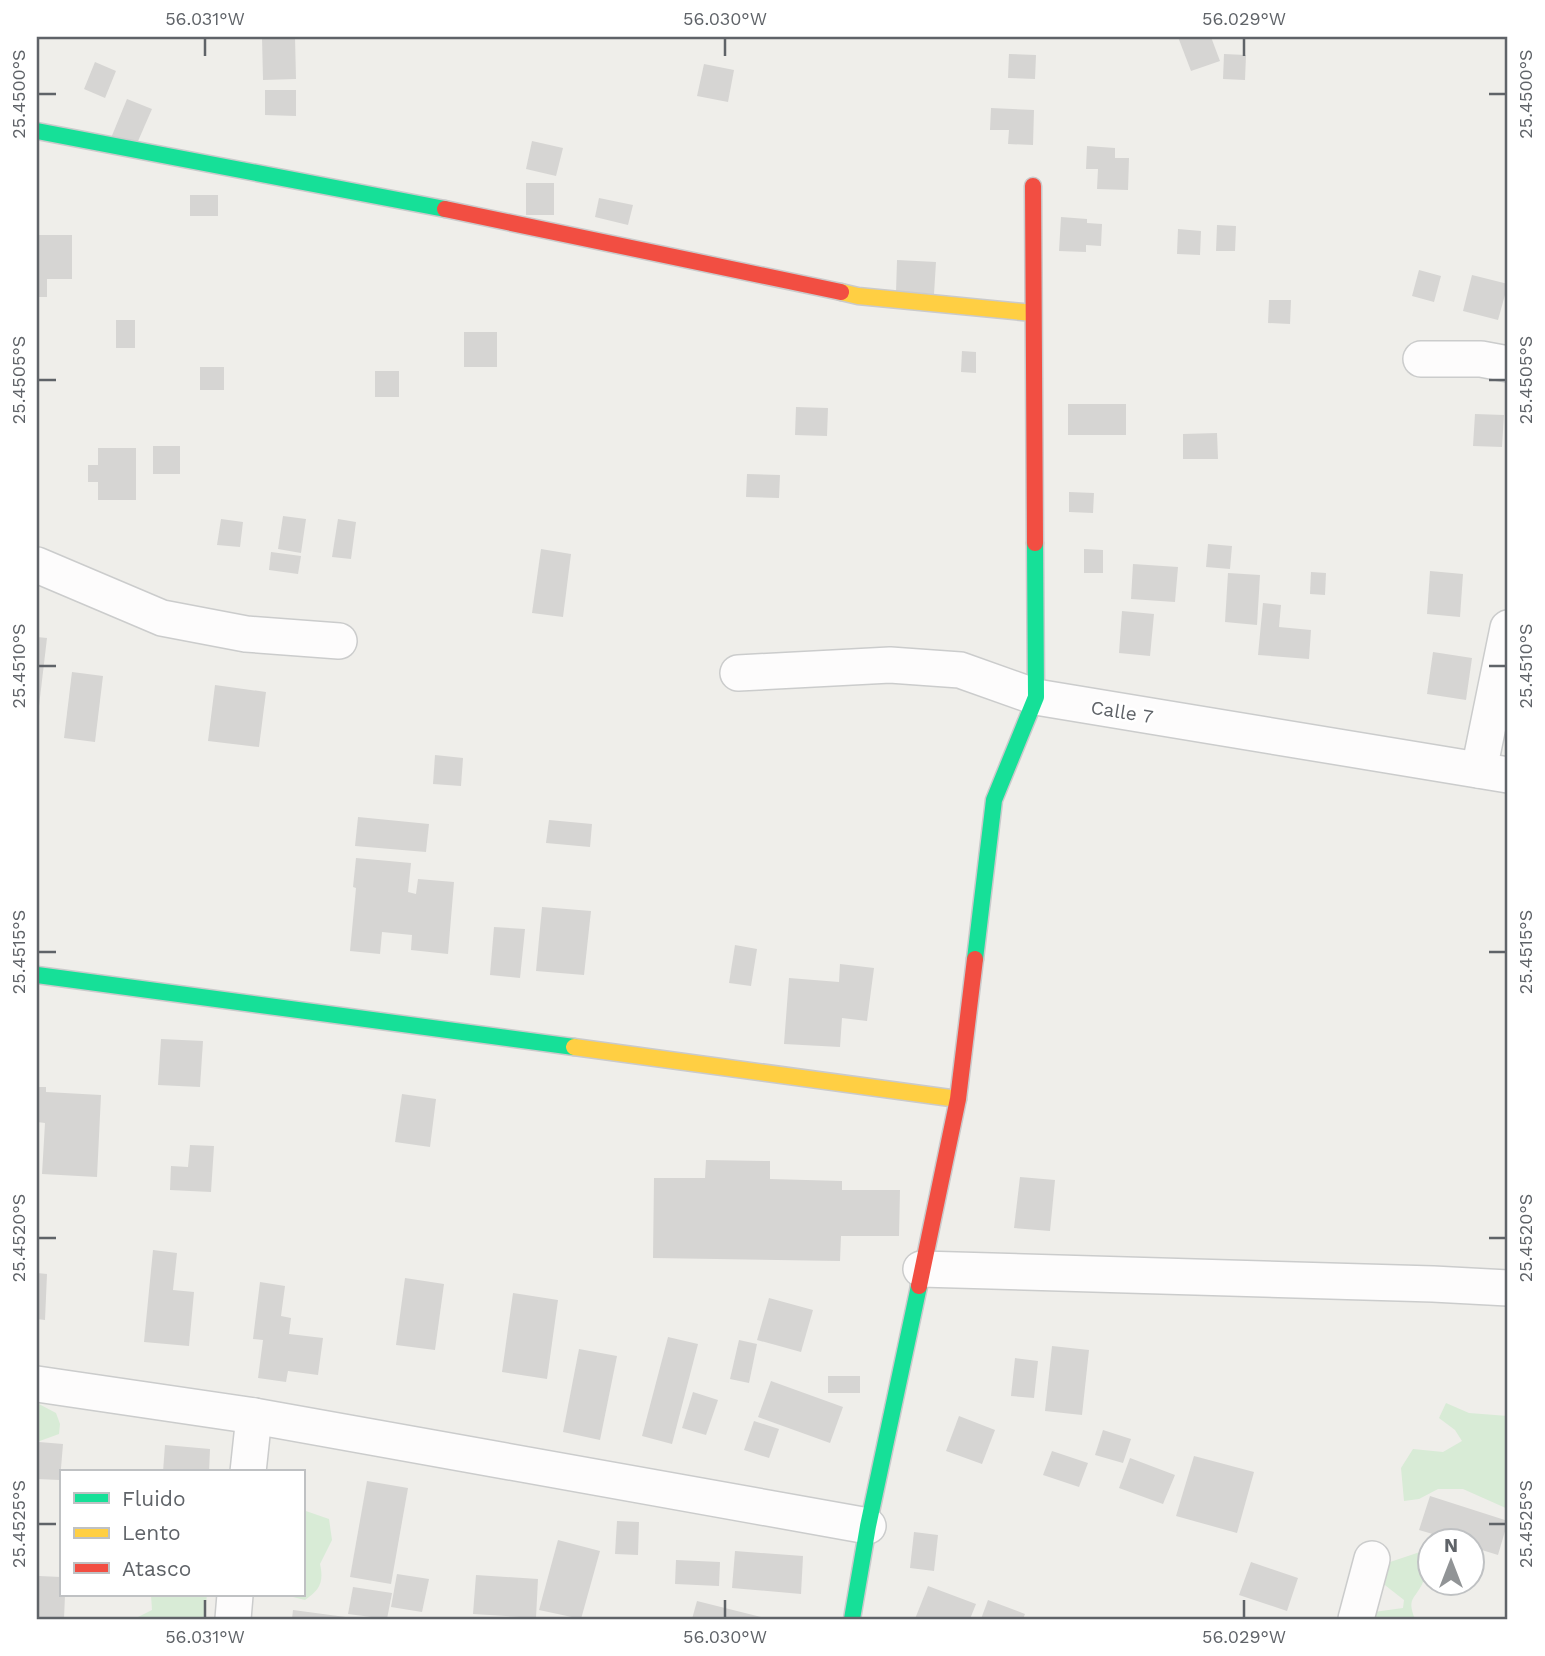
<svg xmlns="http://www.w3.org/2000/svg" width="1545" height="1656" font-family="'Work Sans',sans-serif">
  <style>
    .green { fill: #d8ebd6 }
    .building { fill: #d6d5d3 }
    .lines { fill: none; stroke-linecap: round; stroke-linejoin: round }
    .street-casing { stroke: #cbcccc; stroke-width: 38 }
    .fast-casing { stroke: #cacacb; stroke-width: 19 }
    .slow-casing { stroke: #cacacb; stroke-width: 19 }
    .jam-casing { stroke: #cacacb; stroke-width: 19 }
    .street { stroke: #fdfcfc; stroke-width: 35 }
    .fast { stroke: #16e098; stroke-width: 16 }
    .slow { stroke: #ffcf43; stroke-width: 16 }
    .jam { stroke: #f24e42; stroke-width: 16 }
    .ticks { fill: none; stroke: #5f6368; stroke-width: 2.5 }
    .labels { text-anchor: middle; dominant-baseline: central; stroke-width: 5; stroke-linejoin: round; paint-order: stroke }
    .street-label { font-size: 19px; fill: #5f6368; stroke: #fff }
    .neatline { fill: none; stroke: #5f6368; stroke-width: 2.5 }
    .ticks-label { font-size: 18px; text-anchor: middle; fill: #5f6368 }
  </style>
  <rect width="100%" height="100%" fill="#efeeea"/>
  <!-- green -->
  <g class="green">
    <path d="M37 1403 56 1413 60 1424 59 1434 37 1442Z"/>
    <path d="M1446 1403 1469 1413 1508 1416V1509L1463 1489H1438L1419 1499 1404 1501 1401 1468 1413 1449 1443 1452 1462 1441 1455 1430 1439 1418Z"/>
    <path d="M303 1510 329 1519 332 1540 320 1564C324 1582 320 1590 305 1600L285 1595H303Z"/>
    <path d="M1420 1552 1429 1553V1581L1423 1582C1416 1599 1406 1597 1415 1619H1368L1374 1612 1403 1608 1404 1600 1381 1582 1390 1562Z"/>
    <path d="M151 1595H207L204 1619H134L152 1610Z"/>
  </g>
  <!-- building -->
  <g class="building">
    <path d="M262 37H295L296 79 263 80Z"/>
    <path d="M1178 37H1211L1220 61 1191 71Z"/>
    <path d="M1009 54 1036 55 1035 79 1008 78Z"/>
    <path d="M1224 54 1246 55 1245 80 1223 79Z"/>
    <path d="M95 62 116 71 105 98 84 89Z"/>
    <path d="M704 64 734 70 728 102 697 96Z"/>
    <path d="M265 90H296V116L265 115Z"/>
    <path d="M127 99 152 109 135 148 111 138Z"/>
    <path d="M991 108 1034 110 1033 145 1008 144 1009 130H990Z"/>
    <path d="M532 141 563 148 556 176 526 169Z"/>
    <path d="M1087 146 1115 148V158H1129L1128 190 1097 189 1098 169H1086Z"/>
    <rect x="526" y="183" width="28" height="32"/>
    <rect x="190" y="195" width="28" height="21"/>
    <path d="M599 198 633 205 628 225 595 217Z"/>
    <path d="M1061 217 1087 219V223L1102 224 1101 246 1086 245V252L1059 251Z"/>
    <path d="M1217 225 1236 226 1235 251H1216Z"/>
    <path d="M1178 229 1201 231 1200 255 1177 254Z"/>
    <path d="M37 235H72V279H47V297H37Z"/>
    <path d="M897 260 936 262 934 294 896 293Z"/>
    <path d="M1419 270 1441 276 1434 302 1412 296Z"/>
    <path d="M1472 275 1508 284 1498 320 1463 311Z"/>
    <path d="M1269 300H1291L1290 324 1268 323Z"/>
    <rect x="116" y="320" width="19" height="28"/>
    <rect x="464" y="332" width="33" height="35"/>
    <path d="M962 351 976 352V373L961 372Z"/>
    <rect x="200" y="367" width="24" height="23"/>
    <rect x="375" y="371" width="24" height="26"/>
    <rect x="1068" y="404" width="58" height="31"/>
    <path d="M796 407 828 408 827 436 795 435Z"/>
    <path d="M1475 414 1504 415 1502 447 1473 446Z"/>
    <path d="M1217 433 1218 459H1183V434Z"/>
    <rect x="153" y="446" width="27" height="28"/>
    <path d="M98 448H136V500H98V482H88V465H98Z"/>
    <path d="M747 474 780 475 779 498 746 497Z"/>
    <path d="M1069 492 1094 493 1093 513 1069 512Z"/>
    <path d="M283 516 306 519 301 553 278 549Z"/>
    <path d="M221 519 243 522 240 547 217 545Z"/>
    <path d="M338 519 356 522 351 559 332 557Z"/>
    <path d="M1208 544 1232 546 1230 569 1206 567Z"/>
    <path d="M541 549 571 554 563 617 532 613Z"/>
    <path d="M1084 549 1103 550V573H1084Z"/>
    <path d="M271 552 301 556 298 574 269 570Z"/>
    <path d="M1133 564 1178 567 1175 602 1131 599Z"/>
    <path d="M1430 571 1463 574 1460 617 1427 614Z"/>
    <path d="M1311 572 1326 573 1325 595 1310 594Z"/>
    <path d="M1228 573 1260 575 1257 625 1225 622Z"/>
    <path d="M1263 603 1281 605 1279 627 1311 630 1309 659 1258 655Z"/>
    <path d="M1122 611 1154 614 1150 656 1119 653Z"/>
    <path d="M37 637 47 638 39 706H37Z"/>
    <path d="M1433 652 1472 658 1466 700 1427 694Z"/>
    <path d="M72 672 103 676 95 742 64 738Z"/>
    <path d="M215 685 266 692 259 747 208 741Z"/>
    <path d="M435 755 463 758 461 786 433 784Z"/>
    <path d="M358 817 429 824 426 852 355 846Z"/>
    <path d="M549 820 592 824 590 847 546 843Z"/>
    <path d="M356 858 411 863 408 892 416 894 418 879 454 882 448 954 411 950 412 935 382 932 380 954 350 951 356 888 353 887Z"/>
    <path d="M542 907 591 911 584 975 536 971Z"/>
    <path d="M494 927 525 929 520 978 490 975Z"/>
    <path d="M735 945 757 949 751 986 729 983Z"/>
    <path d="M840 964 874 968 867 1021 842 1018 840 1047 784 1044 789 978 839 982Z"/>
    <path d="M161 1039 203 1041 200 1087 158 1085Z"/>
    <path d="M37 1087H46V1092L101 1095 97 1177 42 1174 45 1123 37 1122Z"/>
    <path d="M402 1094 436 1099 430 1147 395 1142Z"/>
    <path d="M190 1145 214 1146 211 1192 170 1190 171 1166 188 1167Z"/>
    <path d="M706 1160 770 1161V1179L842 1181V1190H900L899 1236H841L840 1261 653 1258 654 1178H705Z"/>
    <path d="M1020 1177 1055 1180 1050 1231 1014 1228Z"/>
    <path d="M153 1250 177 1253 173 1290 194 1292 189 1346 144 1342Z"/>
    <path d="M37 1273 47 1274 45 1320 37 1319Z"/>
    <path d="M405 1278 444 1284 435 1350 396 1345Z"/>
    <path d="M260 1282 285 1286 281 1316 291 1318 289 1334 323 1338 318 1375 288 1371 286 1382 258 1378 263 1340 253 1339Z"/>
    <path d="M513 1293 558 1300 547 1379 502 1372Z"/>
    <path d="M769 1298 813 1310 801 1352 757 1340Z"/>
    <path d="M668 1337 698 1344 672 1444 642 1436Z"/>
    <path d="M739 1340 757 1344 749 1383 730 1379Z"/>
    <path d="M1052 1346 1089 1350 1082 1415 1045 1411Z"/>
    <path d="M579 1349 617 1356 600 1440 563 1432Z"/>
    <path d="M1015 1358 1038 1361 1034 1398 1011 1396Z"/>
    <rect x="828" y="1376" width="32" height="17"/>
    <path d="M771 1381 843 1407 830 1443 758 1417Z"/>
    <path d="M693 1392 718 1400 706 1435 682 1428Z"/>
    <path d="M959 1416 995 1430 982 1464 946 1451Z"/>
    <path d="M754 1421 779 1429 769 1458 744 1450Z"/>
    <path d="M1103 1430 1131 1439 1123 1463 1095 1455Z"/>
    <path d="M39 1442 63 1444 60 1480 37 1479Z"/>
    <path d="M165 1445 210 1449 209 1472H163Z"/>
    <path d="M1052 1451 1088 1463 1079 1487 1043 1475Z"/>
    <path d="M1194 1456 1254 1472 1237 1533 1176 1516Z"/>
    <path d="M1130 1458 1175 1475 1163 1504 1119 1488Z"/>
    <path d="M367 1481 408 1488 391 1584 350 1577Z"/>
    <path d="M1430 1496 1508 1521 1498 1555 1472 1547V1540H1453L1419 1530Z"/>
    <path d="M617 1521 639 1522 638 1555 615 1554Z"/>
    <path d="M914 1532 938 1535 934 1571 910 1568Z"/>
    <path d="M558 1540 600 1551 581 1619 539 1610Z"/>
    <path d="M735 1551 803 1556 801 1594 732 1588Z"/>
    <path d="M676 1560 720 1562 719 1586 675 1584Z"/>
    <path d="M1251 1562 1298 1578 1287 1611 1239 1595Z"/>
    <path d="M397 1574 429 1579 422 1612 391 1607Z"/>
    <path d="M476 1575 538 1579 536 1618 473 1614Z"/>
    <path d="M39 1576 61 1577V1595H65L64 1619H37Z"/>
    <path d="M928 1586 976 1604 970 1619H915Z"/>
    <path d="M353 1587 392 1593 387 1619 348 1614Z"/>
    <path d="M988 1600 1025 1614 1023 1619H981Z"/>
    <path d="M697 1601 765 1618V1619H692Z"/>
    <path d="M293 1610 353 1618V1619H292Z"/>
  </g>
  <g class="lines">
    <defs>
      <g id="street">
        <path d="M1421 359H1481L1508 364"/>
        <path d="M37 565 162 618 246 634 339 641"/>
        <path d="M738 673 890 665 960 670 1036 697 1508 775"/>
        <path d="M1479 770 1508 628"/>
        <path d="M921 1269 1433 1284 1508 1288"/>
        <path d="M37 1384 254 1416 868 1526"/>
        <path d="M248 1472 254 1416"/>
        <path d="M233 1619 235 1595"/>
        <path d="M1356 1619 1372 1559"/>
      </g>
      <g id="fast">
        <path d="M37 131 445 209"/>
        <path d="M975 959 994 800 1036 697 1035 543"/>
        <path d="M37 975 574 1047"/>
        <path d="M852 1619 868 1526 919 1286"/>
      </g>
      <g id="slow">
        <path d="M841 292 858 296 1033 313"/>
        <path d="M574 1047 958 1099"/>
      </g>
      <g id="jam">
        <path d="M1033 186 1035 543"/>
        <path d="M445 209 841 292"/>
        <path d="M919 1286 958 1099 975 959"/>
      </g>
    </defs>
    <!-- street casing -->
    <use href="#street" class="street-casing"/>
    <!-- fast casing -->
    <use href="#fast" class="fast-casing"/>
    <!-- slow casing -->
    <use href="#slow" class="slow-casing"/>
    <!-- jam casing -->
    <use href="#jam" class="jam-casing"/>
    <!-- street -->
    <use href="#street" class="street"/>
    <!-- fast -->
    <use href="#fast" class="fast"/>
    <!-- slow -->
    <use href="#slow" class="slow"/>
    <!-- jam -->
    <use href="#jam" class="jam"/>
  </g>
  <!-- ticks -->
  <path class="ticks" d="M205 38V56M725 38V56M1244 38V56M38 94H56M1489 94H1506M38 380H56M1489 380H1506M38 666H56M1489 666H1506M38 952H56M1489 952H1506M38 1238H56M1489 1238H1506M38 1524H56M1489 1524H1506M205 1600V1618M725 1600V1618M1244 1600V1618"/>
  <g class="labels">
    <!-- street labels -->
    <g class="street-label">
      <text transform="translate(1122 712) rotate(9)">Calle 7</text>
    </g>
  </g>
  <!-- border -->
  <rect width="1545" height="1656" fill="none" stroke="#ffffff" stroke-width="77"/>
  <!-- legend -->
  <rect x="60" y="1470" width="245" height="126" fill="#ffffff" stroke="#bfc1c3" stroke-width="2"/>
  <rect x="74" y="1493" width="35" height="10" fill="#16e098" stroke="#bfc1c3" stroke-width="2"/>
  <text x="122" y="1506" font-size="21" fill="#5f6368">Fluido</text>
  <rect x="74" y="1528" width="35" height="10" fill="#ffcf43" stroke="#bfc1c3" stroke-width="2"/>
  <text x="122" y="1540" font-size="21" fill="#5f6368">Lento</text>
  <rect x="74" y="1563" width="35" height="10" fill="#f24e42" stroke="#bfc1c3" stroke-width="2"/>
  <text x="122" y="1576" font-size="21" fill="#5f6368">Atasco</text>
  <!-- north arrow -->
  <g transform="translate(1451 1562)"><circle r="33" fill="#ffffff" stroke="#bfc1c3" stroke-width="2"/>
  <path d="M0-5L12 26L0 18L-12 26Z" fill="#919496"/>
  <text y="-10" font-size="19" font-weight="bold" text-anchor="middle" fill="#5f6368">N</text>
  </g>
  <rect x="38" y="38" width="1468" height="1580" class="neatline"/>
  <g class="ticks-label">
    <text x="205" y="25">56.031°W</text>
    <text x="725" y="25">56.030°W</text>
    <text x="1244" y="25">56.029°W</text>
    <text transform="translate(19 94) rotate(-90)" y="6">25.4500°S</text>
    <text transform="translate(1526 94) rotate(-90)" y="6">25.4500°S</text>
    <text transform="translate(19 380) rotate(-90)" y="6">25.4505°S</text>
    <text transform="translate(1526 380) rotate(-90)" y="6">25.4505°S</text>
    <text transform="translate(19 666) rotate(-90)" y="6">25.4510°S</text>
    <text transform="translate(1526 666) rotate(-90)" y="6">25.4510°S</text>
    <text transform="translate(19 952) rotate(-90)" y="6">25.4515°S</text>
    <text transform="translate(1526 952) rotate(-90)" y="6">25.4515°S</text>
    <text transform="translate(19 1238) rotate(-90)" y="6">25.4520°S</text>
    <text transform="translate(1526 1238) rotate(-90)" y="6">25.4520°S</text>
    <text transform="translate(19 1524) rotate(-90)" y="6">25.4525°S</text>
    <text transform="translate(1526 1524) rotate(-90)" y="6">25.4525°S</text>
    <text x="205" y="1643">56.031°W</text>
    <text x="725" y="1643">56.030°W</text>
    <text x="1244" y="1643">56.029°W</text>
  </g>
</svg>
